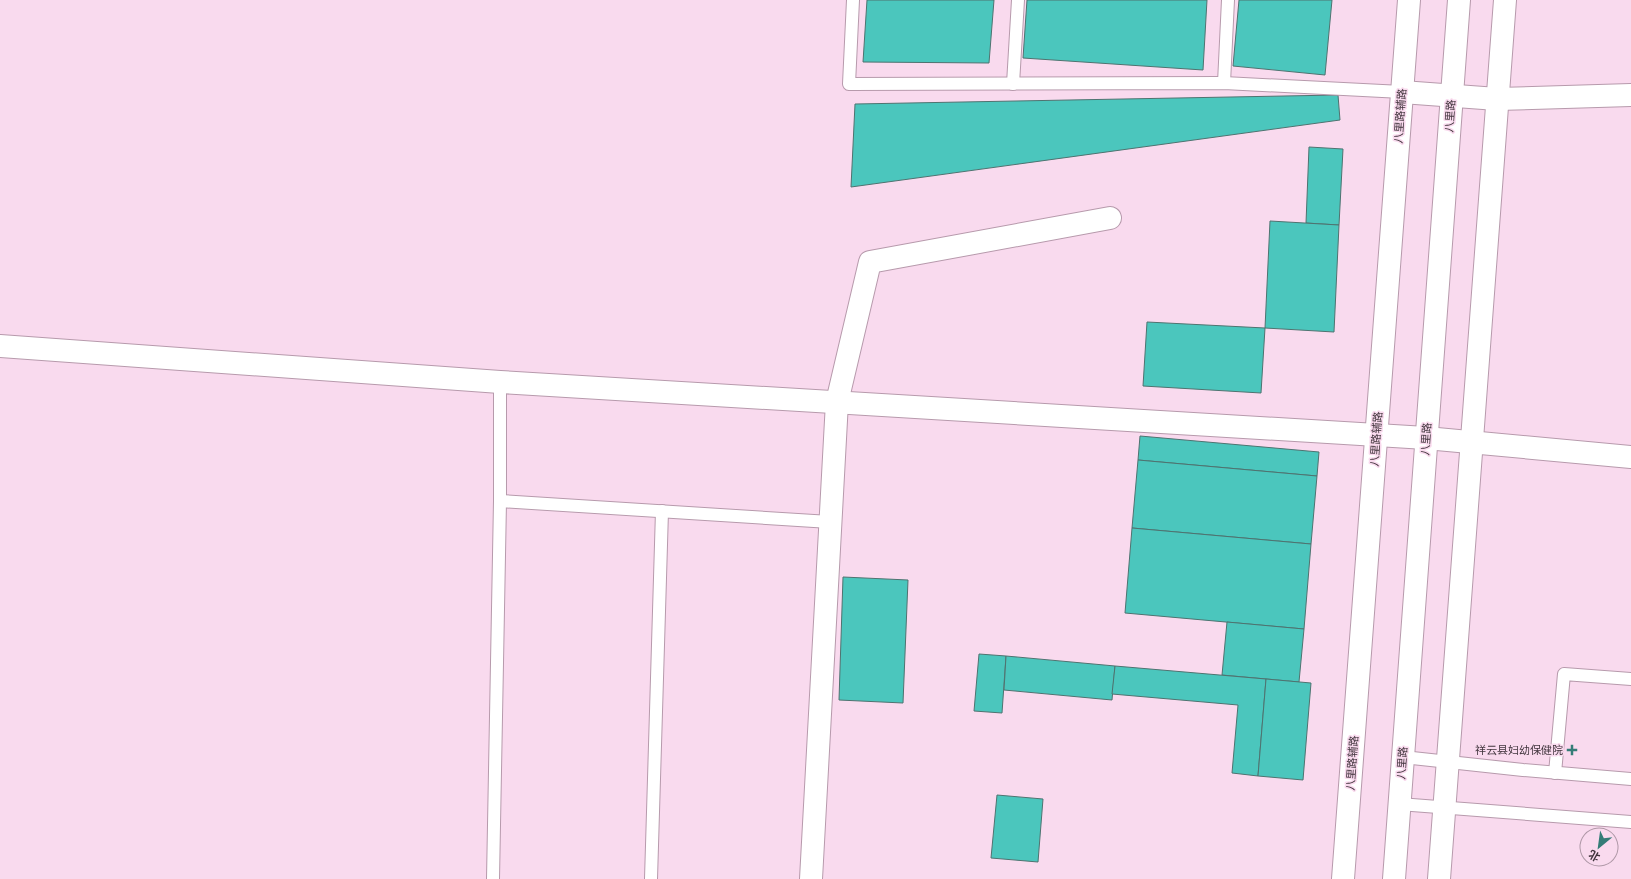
<svg xmlns="http://www.w3.org/2000/svg" width="1631" height="879" font-family="Quicksand,'Noto Sans SC',sans-serif">
  <style>
    .building { fill: #4bc6bd; stroke: #4e7370 }
    .lines { fill: none; stroke-linecap: round; stroke-linejoin: round }
    .lane-casing { stroke: #b79aac; stroke-width: 14 }
    .street-casing { stroke: #b79aac; stroke-width: 24 }
    .secondary-casing { stroke: #b79aac; stroke-width: 24 }
    .lane { stroke: #fff; stroke-width: 12 }
    .street { stroke: #fff; stroke-width: 22 }
    .secondary { stroke: #fff; stroke-width: 22 }
    .poi-dot { fill: #347c77; stroke: #f9daee; stroke-width: 1.5 }
    .labels { text-anchor: middle; dominant-baseline: central; stroke-width: 3; stroke-linejoin: round; paint-order: stroke }
    .street-label { font-size: 11px; fill: #40343c; stroke: #f9daee }
    .poi-label { font-size: 11px; fill: #40343c; stroke: #f9daee; text-anchor: end }
  </style>
  <rect width="100%" height="100%" fill="#f9daee"/>
  <!-- building -->
  <g class="building">
    <path d="M867 0H994L989 63 863 62Z"/>
    <path d="M1027 0H1207L1203 70 1023 58Z"/>
    <path d="M1239 0H1332L1325 75 1233 66Z"/>
    <path d="M1338 95 1340 120 851 187 855 104Z"/>
    <path d="M1309 147 1343 149 1339 225 1306 223Z"/>
    <path d="M1270 221 1339 225 1334 332 1265 328Z"/>
    <path d="M1147 322 1265 328 1261 393 1143 386Z"/>
    <path d="M1140 436 1319 452 1317 476 1138 460Z"/>
    <path d="M1138 460 1317 476 1311 544 1132 528Z"/>
    <path d="M1132 528 1311 544 1304 629 1125 613Z"/>
    <path d="M843 577 908 580 903 703 839 700Z"/>
    <path d="M1227 622 1304 629 1299 682 1222 675Z"/>
    <path d="M979 654 1006 656 1002 713 974 711Z"/>
    <path d="M1006 656 1115 666 1112 700 1004 690Z"/>
    <path d="M1115 666 1266 679 1258 776 1232 773 1238 705 1112 694Z"/>
    <path d="M1266 679 1311 683 1303 780 1258 776Z"/>
    <path d="M997 795 1043 799 1038 862 991 858Z"/>
  </g>
  <g class="lines">
    <defs>
      <g id="lane">
        <path d="M853 0 849 84 1224 83 1402 92"/>
        <path d="M1224 83 1228 0"/>
        <path d="M1013 84 1018 0"/>
        <path d="M500 501 830 522"/>
        <path d="M1403 757 1523 770 1631 779"/>
        <path d="M1555 773 1564 674 1631 679"/>
        <path d="M1399 804 1631 822"/>
        <path d="M493 879 500 501V382"/>
        <path d="M651 879 662 511"/>
      </g>
      <g id="street">
        <path d="M1402 92 1497 99 1631 95"/>
        <path d="M1426 438 1631 457"/>
        <path d="M811 879 837 402 870 262 1110 218"/>
        <path d="M1343 879 1409 0"/>
        <path d="M1439 879 1505 0"/>
      </g>
      <g id="secondary">
        <path d="M0 346 500 382 1426 438"/>
        <path d="M1394 879 1459 0"/>
      </g>
    </defs>
    <!-- lane casing -->
    <use href="#lane" class="lane-casing"/>
    <!-- street casing -->
    <use href="#street" class="street-casing"/>
    <!-- secondary casing -->
    <use href="#secondary" class="secondary-casing"/>
    <!-- lane -->
    <use href="#lane" class="lane"/>
    <!-- street -->
    <use href="#street" class="street"/>
    <!-- secondary -->
    <use href="#secondary" class="secondary"/>
  </g>
  <!-- markers -->
  <path class="poi-dot" d="M1570 744h4v4h4v4h-4v4h-4v-4h-4v-4h4z"/>
  <g class="labels">
    <!-- street labels -->
    <g class="street-label">
      <text transform="translate(1400 116) rotate(-86)">八里路辅路</text>
      <text transform="translate(1450 116) rotate(-86)">八里路</text>
      <text transform="translate(1376 439) rotate(-86)">八里路辅路</text>
      <text transform="translate(1426 439) rotate(-86)">八里路</text>
      <text transform="translate(1352 763) rotate(-86)">八里路辅路</text>
      <text transform="translate(1402 763) rotate(-86)">八里路</text>
    </g>
    <!-- poi labels -->
    <g class="poi-label">
      <text x="1563" y="750">祥云县妇幼保健院</text>
    </g>
  </g>
  <!-- north arrow -->
  <g transform="translate(1599 847) rotate(209)"><circle r="19" fill="#f9daee" stroke="#af98a7"/>
  <path d="M0-3L7 15L0 10L-7 15Z" fill="#347c77"/>
  <text y="-6" font-size="11" font-weight="bold" text-anchor="middle" fill="#40343c">北</text>
  </g>
</svg>
